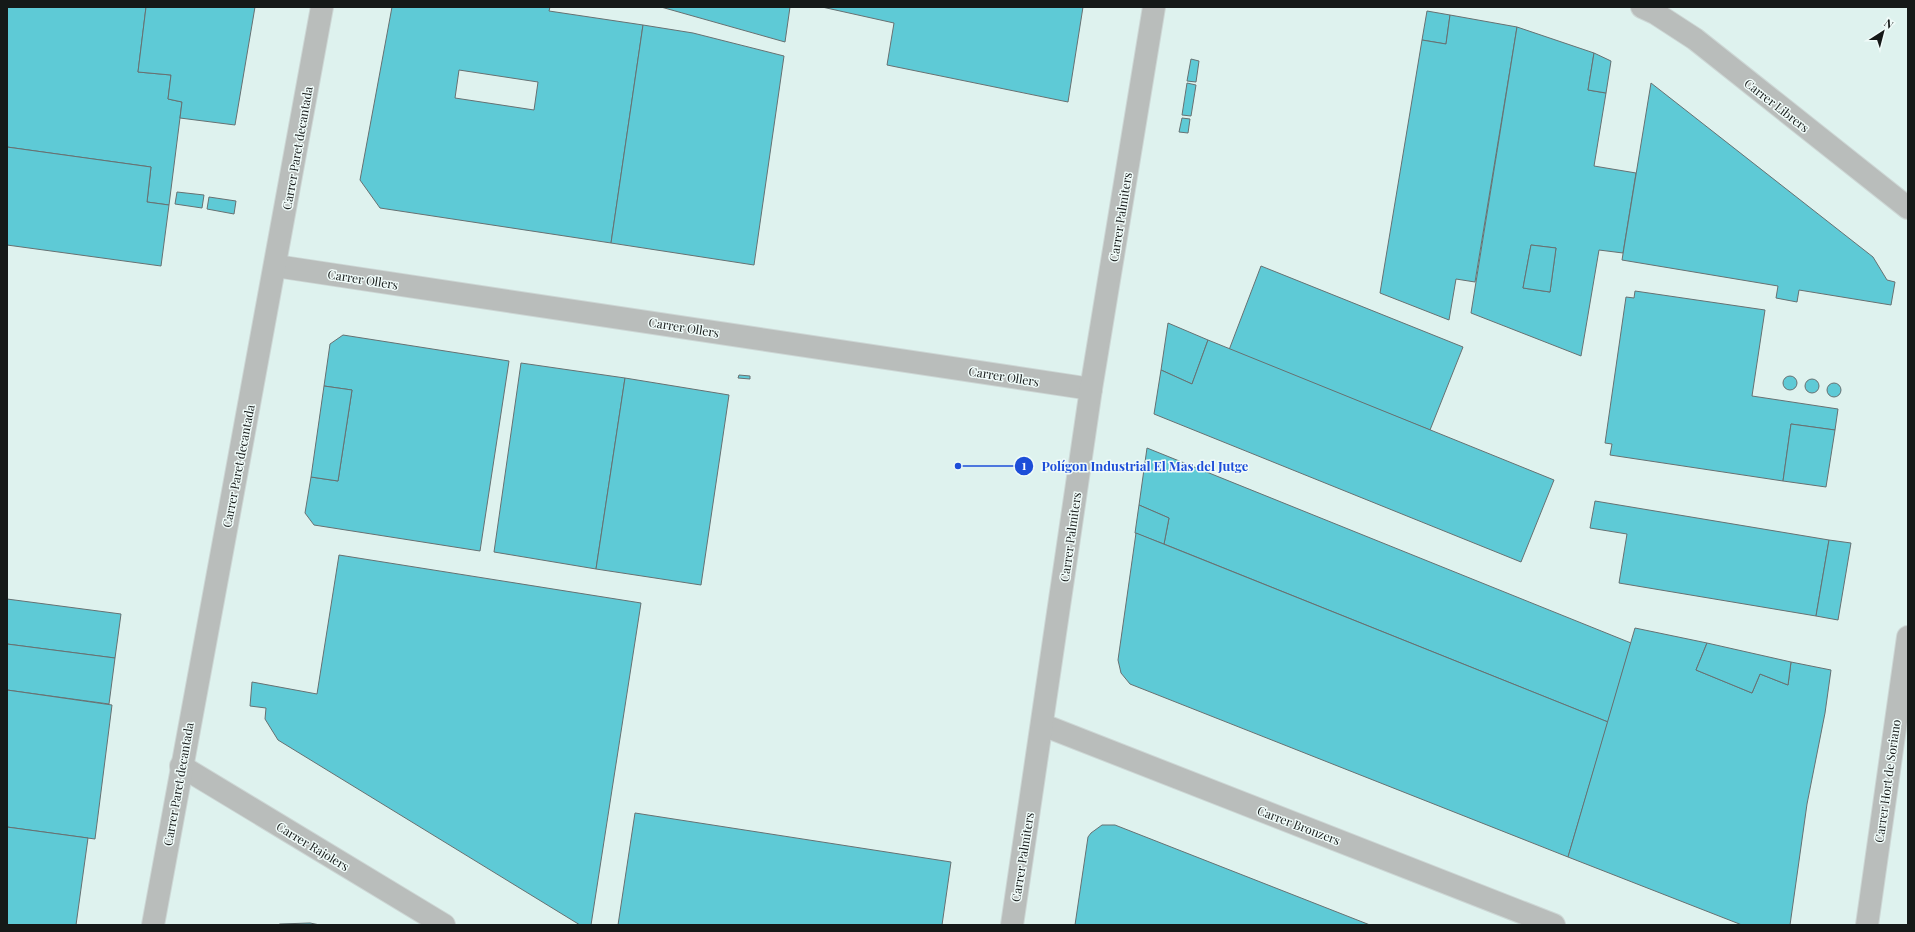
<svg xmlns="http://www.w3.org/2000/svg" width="1915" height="932" font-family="'Playfair Display',serif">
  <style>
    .built { fill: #def2ee }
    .building { fill: #5ecad6; stroke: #677172; fill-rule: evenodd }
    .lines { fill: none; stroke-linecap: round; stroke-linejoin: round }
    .minor-casing { stroke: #cdd7d5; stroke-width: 24 }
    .minor { stroke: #b9bdbb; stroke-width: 22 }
    .labels { text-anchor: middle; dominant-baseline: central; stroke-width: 3; stroke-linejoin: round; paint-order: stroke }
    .street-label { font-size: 12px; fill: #151918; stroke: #f0fbf9 }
    .leader { fill: none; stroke: #1d4ed8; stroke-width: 1.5 }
    .callout-dot { fill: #1d4ed8; stroke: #f0fbf9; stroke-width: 1.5 }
    .mark-label { font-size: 12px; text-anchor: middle; font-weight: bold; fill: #fff }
    .callout-label { font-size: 13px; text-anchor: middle; font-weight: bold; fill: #1d4ed8; stroke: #f0fbf9; stroke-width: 3; stroke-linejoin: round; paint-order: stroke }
  </style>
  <rect width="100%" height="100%" fill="#f0fbf9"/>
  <!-- built -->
  <rect class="built" x="7" y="7" width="1901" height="918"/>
  <!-- building -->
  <g class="building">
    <path d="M7 7H146L138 72 171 75 168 99 182 102 169 205 147 202 151 167 7 147Z"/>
    <path d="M146 7H255L235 125 180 118 182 102 168 99 171 75 138 72Z"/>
    <path d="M392 7H550L549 11 643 25 611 243 380 208 360 180ZM459 70 538 82 534 110 455 98Z"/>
    <path d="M661 7H790L785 42Z"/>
    <path d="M822 7H1083L1068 102 887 65 894 23Z"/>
    <path d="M1427 11 1450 15 1446 44 1422 40Z"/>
    <path d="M1450 15 1517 27 1475 282 1456 279 1449 320 1380 293 1422 40 1446 44Z"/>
    <path d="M643 25 693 33 784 56 754 265 611 243Z"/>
    <path d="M1517 27 1594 53 1588 90 1606 93 1594 166 1636 173 1623 253 1599 250 1581 356 1471 313ZM1531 245 1556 248 1550 292 1523 288Z"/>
    <path d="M1594 53 1611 61 1606 93 1588 90Z"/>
    <path d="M1191 59 1199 61 1196 82 1187 81Z"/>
    <path d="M1187 83 1196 85 1191 116 1182 115Z"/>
    <path d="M1651 83 1873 257 1887 280 1895 282 1891 305 1799 290 1797 302 1776 298 1778 286 1622 260Z"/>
    <path d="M1182 118 1190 119 1188 133 1179 132Z"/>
    <path d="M7 147 151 167 147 202 169 205 161 266 7 245Z"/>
    <path d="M177 192 204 195 202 208 175 204Z"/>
    <path d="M209 197 236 201 234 214 207 209Z"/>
    <path d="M1531 245 1556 248 1550 292 1523 288Z"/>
    <path d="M1261 266 1463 347 1430 430 1229 350Z"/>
    <path d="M1635 291 1765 310 1752 396 1838 409 1835 430 1791 424 1783 481 1610 455 1612 444 1605 443 1626 297 1634 298Z"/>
    <path d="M1168 323 1208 340 1192 384 1161 370Z"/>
    <path d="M343 335 509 361 480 551 314 525 305 513 311 477 338 481 352 390 324 386 330 344Z"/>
    <path d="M1208 340 1554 480 1521 562 1154 414 1161 370 1192 384Z"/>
    <path d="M521 363 625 378 596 569 494 552Z"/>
    <path d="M739 375 750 376V379L738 378Z"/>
    <circle cx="1790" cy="383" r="7"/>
    <path d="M625 378 729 395 701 585 596 569Z"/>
    <circle cx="1812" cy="386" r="7"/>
    <circle cx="1834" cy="390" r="7"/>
    <path d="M324 386 352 390 338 481 311 477Z"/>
    <path d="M1791 424 1835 430 1826 487 1783 481Z"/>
    <path d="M1147 448 1631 643 1608 722 1164 544 1169 518 1139 505Z"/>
    <path d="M1595 501 1829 540 1816 616 1619 583 1627 534 1590 528Z"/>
    <path d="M1139 505 1169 518 1164 544 1135 533Z"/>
    <path d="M1136 533 1608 722 1568 857 1130 684 1121 673 1118 660Z"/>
    <path d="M1829 540 1851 543 1838 620 1816 616Z"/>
    <path d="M339 555 641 603 591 925H580L278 740 265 719 266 708 250 706 252 682 317 694Z"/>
    <path d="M7 599 121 614 115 658 7 644Z"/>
    <path d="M1635 628 1707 643 1696 670 1752 693 1760 674 1788 685 1791 662 1831 670 1825 713 1807 804 1790 925H1742L1568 857Z"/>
    <path d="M1707 643 1791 662 1788 685 1760 674 1752 693 1696 670Z"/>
    <path d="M7 644 115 658 109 704 7 690Z"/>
    <path d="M7 690 112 705 95 839 7 827Z"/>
    <path d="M635 813 951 862 942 925H618Z"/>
    <path d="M1102 825H1115L1370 925H1075L1088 837 1091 833Z"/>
    <path d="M7 827 88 838 76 925H7Z"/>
    <path d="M310 923 320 925H277L280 924Z"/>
  </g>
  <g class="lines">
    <defs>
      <g id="minor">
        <path d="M1642 7 1655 13 1695 39 1908 208"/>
        <path d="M276 266 1091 389"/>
        <path d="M1043 725 1554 925"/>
        <path d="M181 766 444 925"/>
        <path d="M153 925C208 619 268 313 322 7"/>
        <path d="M1012 925 1091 389 1154 7"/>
        <path d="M1867 925 1908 637"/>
      </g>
    </defs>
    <!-- minor casing -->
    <use href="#minor" class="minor-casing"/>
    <!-- minor -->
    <use href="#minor" class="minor"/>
  </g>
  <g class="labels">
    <!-- street labels -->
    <g class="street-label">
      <text transform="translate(1777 105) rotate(38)">Carrer Librers</text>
      <text transform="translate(297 148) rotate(-80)">Carrer Paret decantada</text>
      <text transform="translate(1120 217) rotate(-81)">Carrer Palmiters</text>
      <text transform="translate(363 279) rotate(9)">Carrer Ollers</text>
      <text transform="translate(684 327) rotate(9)">Carrer Ollers</text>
      <text transform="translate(1004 376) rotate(9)">Carrer Ollers</text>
      <text transform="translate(238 466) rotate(-79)">Carrer Paret decantada</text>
      <text transform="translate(1070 537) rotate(-82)">Carrer Palmiters</text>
      <text transform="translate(1887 781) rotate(-82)">Carrer Hort de Soriano</text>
      <text transform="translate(178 784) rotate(-80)">Carrer Paret decantada</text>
      <text transform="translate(1299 825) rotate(21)">Carrer Bronzers</text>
      <text transform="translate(313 846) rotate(31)">Carrer Rajolers</text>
      <text transform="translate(1022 857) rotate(-81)">Carrer Palmiters</text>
    </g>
  </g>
  <!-- callouts -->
  <path class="leader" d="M958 466L1024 466"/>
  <g class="callout-dot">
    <circle cx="958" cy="466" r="4"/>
    <circle cx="1024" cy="466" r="10"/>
  </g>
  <g class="mark-label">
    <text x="1024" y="470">1</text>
  </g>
  <g class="callout-label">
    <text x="1145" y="471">Polígon Industrial El Mas del Jutge</text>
  </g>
  <!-- border -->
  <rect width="1915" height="932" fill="none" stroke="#151918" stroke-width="16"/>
  <!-- north arrow -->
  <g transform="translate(1883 32) rotate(36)" stroke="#f0fbf9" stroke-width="3" paint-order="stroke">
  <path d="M0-3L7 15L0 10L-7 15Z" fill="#151918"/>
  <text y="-6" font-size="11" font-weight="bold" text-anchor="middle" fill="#151918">N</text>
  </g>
</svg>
